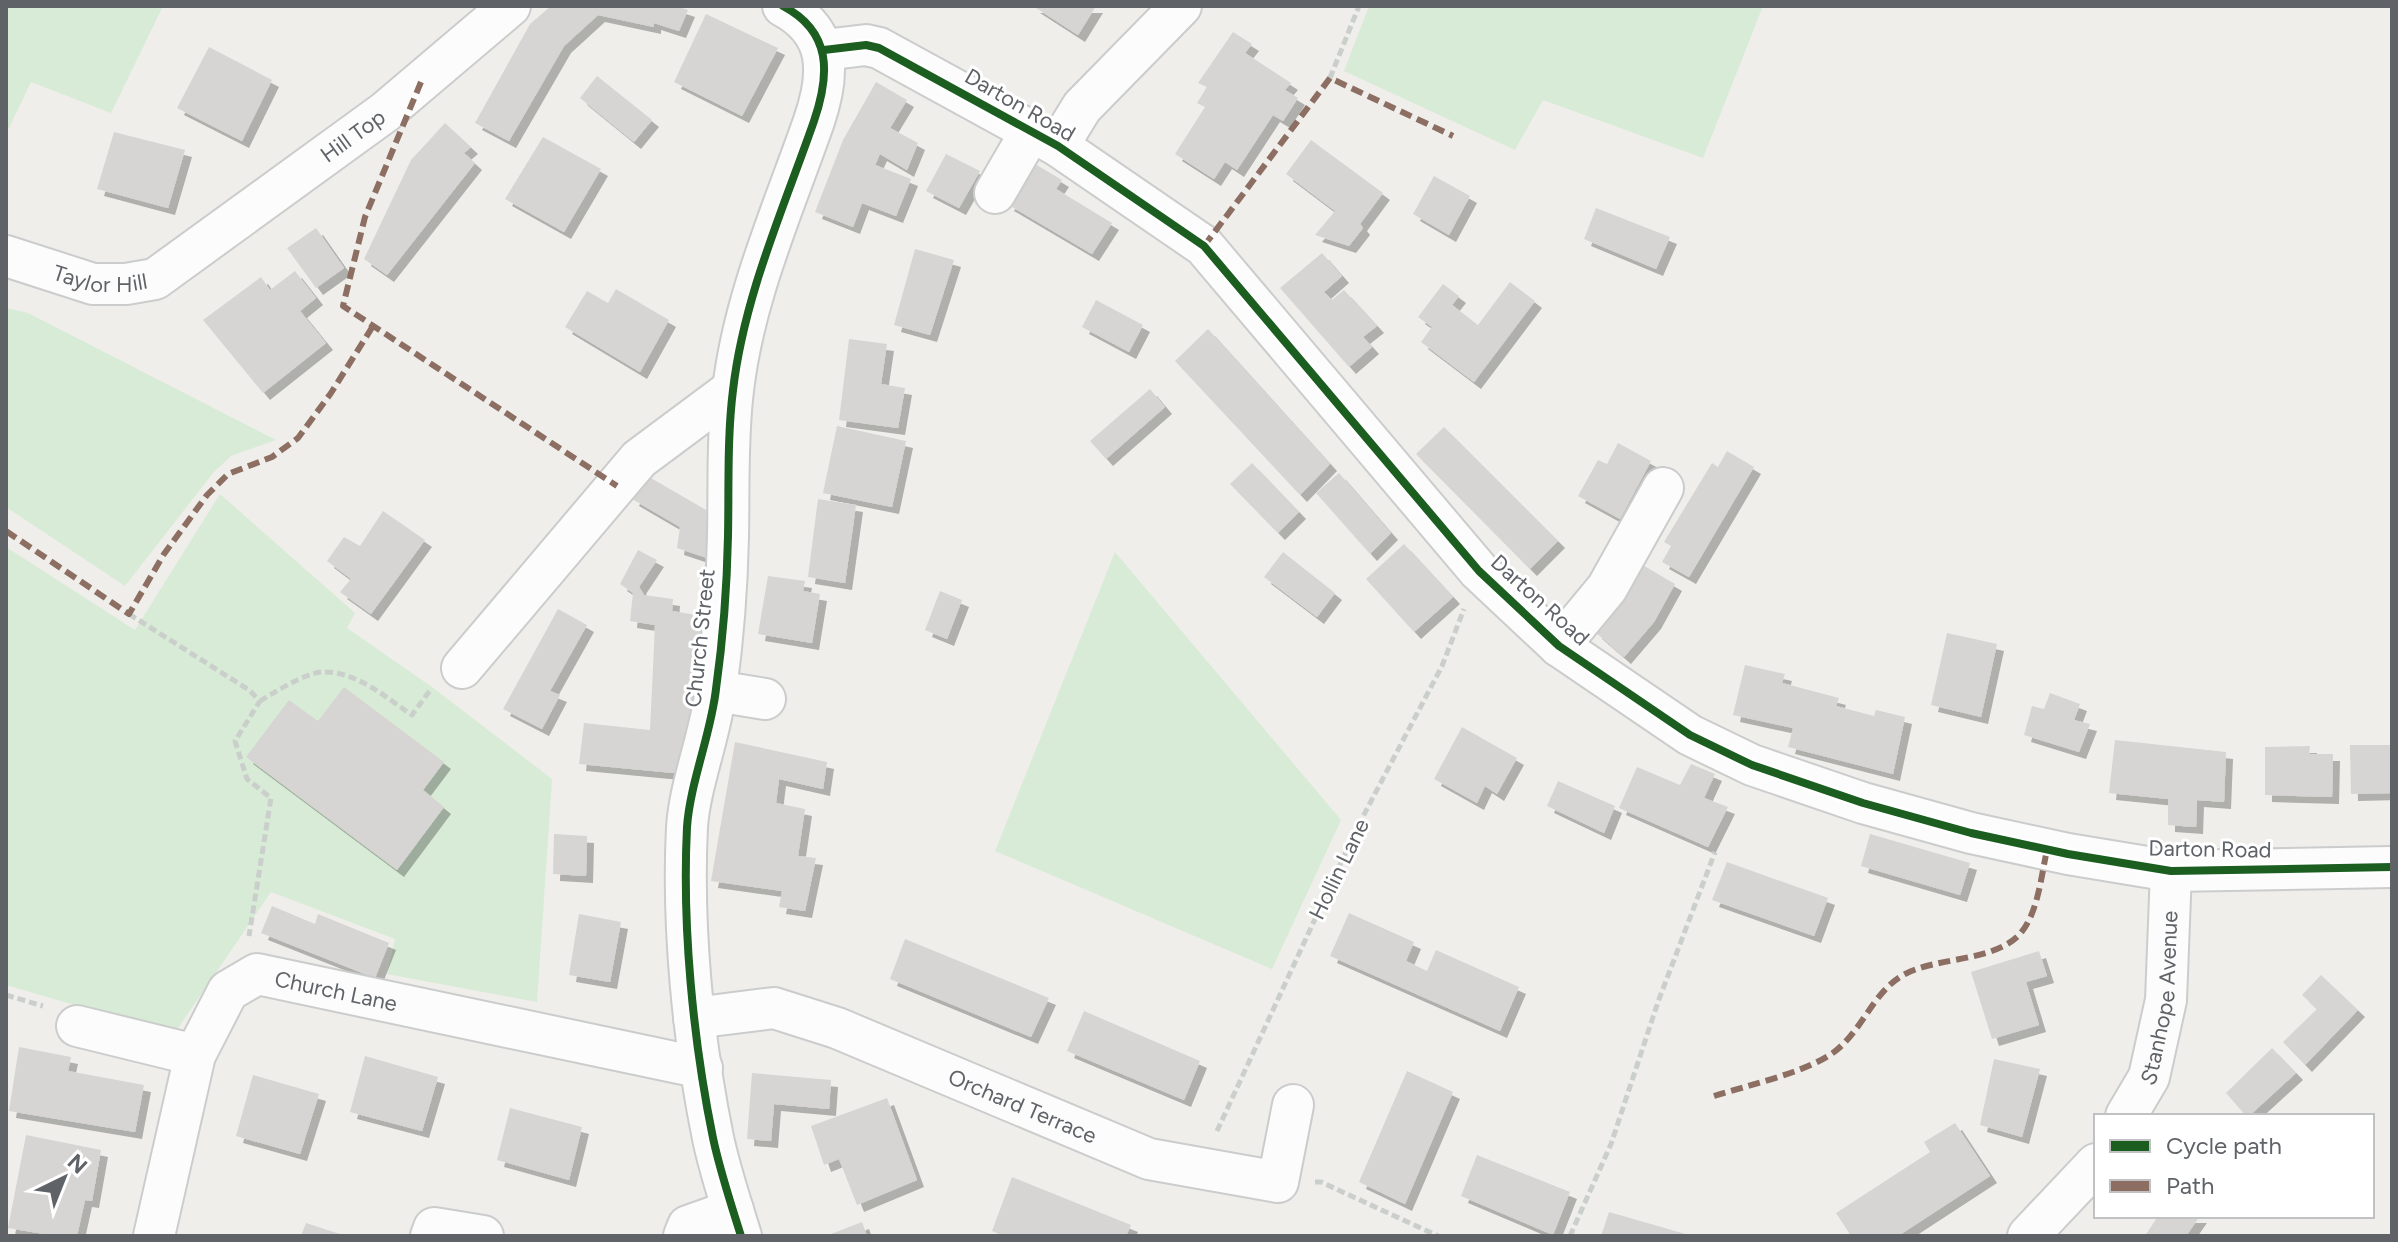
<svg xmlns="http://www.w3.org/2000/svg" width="2398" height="1242" font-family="Figtree,sans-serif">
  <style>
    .green { fill: #d8ebd6 }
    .building { fill: #d6d5d3; filter: url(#shadow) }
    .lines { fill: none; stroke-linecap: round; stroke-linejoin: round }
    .minor-casing { stroke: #cbcccc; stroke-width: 44 }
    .path { stroke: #cacfcc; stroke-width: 5; stroke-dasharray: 8 4; stroke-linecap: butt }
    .minor { stroke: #fdfcfc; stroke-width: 40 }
    .quiet { stroke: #8d6e63; stroke-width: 6; stroke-dasharray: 12 6; stroke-linecap: butt }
    .cycleway-casing { stroke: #fff; stroke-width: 13 }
    .cycleway { stroke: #1b5e20; stroke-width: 8 }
    .labels { text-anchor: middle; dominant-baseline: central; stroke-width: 6; stroke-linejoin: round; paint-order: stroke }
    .street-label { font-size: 22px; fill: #5f6368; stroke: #fff }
  </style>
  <defs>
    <filter id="shadow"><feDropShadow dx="7" dy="7" stdDeviation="0" flood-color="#0004"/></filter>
  </defs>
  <rect width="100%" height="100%" fill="#efeeea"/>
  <!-- green -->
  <g class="green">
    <path d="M6 6H163L111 113 31 82 6 134Z"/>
    <path d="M1369 6H1763L1703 158 1543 100 1515 150 1344 71Z"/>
    <path d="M6 308 28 313 276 440 231 456 213 473 125 586 6 507Z"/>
    <path d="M220 494 355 613 347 628 432 687 552 779 537 1002 387 974 395 939 271 892 174 1034 6 985V547L135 630Z"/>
    <path d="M1115 552 1341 820 1272 969 995 851Z"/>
  </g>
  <!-- building -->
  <g class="building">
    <path d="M551 6H676L688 10 679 31 654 23V27L598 15 564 46 509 141 475 123 530 24Z"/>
    <path d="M1033 6H1096L1078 35Z"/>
    <path d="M706 14 778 48 742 116 674 82Z"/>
    <path d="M1233 32 1252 44 1245 53 1291 83 1285 90 1298 98 1283 121 1273 115 1237 170 1225 162 1214 179 1175 154 1205 107 1197 103 1207 87 1198 83Z"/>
    <path d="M209 47 272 80 242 141 177 108Z"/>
    <path d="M597 76 652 120 634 142 580 98Z"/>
    <path d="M876 82 907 100 890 128 918 143 907 170 880 154 875 165 911 179 896 216 862 203 853 227 815 212 843 140Z"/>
    <path d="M445 123 471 147 464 153 475 163 387 275 364 259 411 160Z"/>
    <path d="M114 132 185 150 168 208 97 189Z"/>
    <path d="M543 137 601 169 564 232 505 199Z"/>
    <path d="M1311 140 1383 193 1360 224 1363 228 1349 246 1315 235 1335 211 1286 174Z"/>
    <path d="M946 154 980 171 959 208 926 191Z"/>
    <path d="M1030 161 1062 180 1056 189 1112 223 1092 254 1007 204Z"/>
    <path d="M1434 176 1470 196 1449 235 1413 214Z"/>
    <path d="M1596 208 1670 237 1656 269 1584 239Z"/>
    <path d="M316 228 344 268 316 288 287 248Z"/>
    <path d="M915 249 954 260 930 335 894 325Z"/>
    <path d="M1322 253 1342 276 1324 292 1332 300 1344 290 1377 326 1363 337 1372 347 1349 367 1280 288Z"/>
    <path d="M295 271 316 298 300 311 326 343 263 393 203 320 261 277 270 290Z"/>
    <path d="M1510 282 1535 301 1474 382 1421 342 1432 327 1418 317 1443 284 1459 296 1452 305 1478 325Z"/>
    <path d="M616 289 669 320 640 372 565 327 587 291 608 303Z"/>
    <path d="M1096 300 1143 325 1129 352 1082 327Z"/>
    <path d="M1208 329 1330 464 1300 495 1175 361Z"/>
    <path d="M849 339 887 344 881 384 905 388 898 428 839 420Z"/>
    <path d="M1150 389 1165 407 1106 459 1090 441Z"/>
    <path d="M837 426 906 441 892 507 823 493Z"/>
    <path d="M1444 427 1558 541 1530 569 1416 454Z"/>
    <path d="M1618 443 1651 461 1620 519 1578 496 1598 460 1607 464Z"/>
    <path d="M1727 451 1754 467 1689 577 1662 562 1671 546 1664 542 1712 463 1718 467Z"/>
    <path d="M1252 463 1299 512 1278 533 1230 484Z"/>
    <path d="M1339 473 1391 533 1370 554 1316 493Z"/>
    <path d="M644 474 713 514 707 558 677 548 680 527 632 499Z"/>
    <path d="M818 499 856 505 845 583 808 577Z"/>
    <path d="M383 511 425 540 371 614 340 592 351 579 327 561 344 537 360 546Z"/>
    <path d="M1404 544 1453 597 1414 632 1366 579Z"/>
    <path d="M638 550 657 560 639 587 644 595 673 599 672 611 703 616 684 774 579 764 584 723 650 730 655 625 630 621 633 593 620 584Z"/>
    <path d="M1283 552 1335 593 1317 617 1264 577Z"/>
    <path d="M1641 564 1675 584 1654 622 1624 657 1595 632Z"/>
    <path d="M768 576 805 581 803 591 820 594 812 643 758 634Z"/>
    <path d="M940 591 962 600 947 639 925 630Z"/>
    <path d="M558 609 587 625 550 691 560 695 542 729 503 709Z"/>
    <path d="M1947 633 1997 644 1981 717 1931 705Z"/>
    <path d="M1745 665 1785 674 1782 683 1839 698 1836 706 1874 716 1876 710 1905 717 1893 774 1788 747 1793 728 1733 715Z"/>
    <path d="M344 687 444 762 423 790 444 807 397 870 246 757 289 700 318 721Z"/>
    <path d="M2050 693 2080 704 2074 720 2090 724 2079 752 2024 735 2032 706 2044 709Z"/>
    <path d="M1462 727 1517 758 1497 794 1485 786 1477 803 1434 779Z"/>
    <path d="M2115 740 2226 752 2224 802 2197 800 2196 827 2168 825V799L2109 793Z"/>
    <path d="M735 742 827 762 823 789 779 779 776 803 805 809 798 856 816 858 805 911 779 907 782 891 711 881Z"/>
    <path d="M2350 745H2392V793L2351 794Z"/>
    <path d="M2310 746 2309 754H2333L2332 797 2265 795V747Z"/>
    <path d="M1691 764 1715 774 1704 798 1728 807 1708 847 1619 808 1637 767 1680 785Z"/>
    <path d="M1558 781 1615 806 1604 833 1547 806Z"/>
    <path d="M554 834 587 836 586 876 553 874Z"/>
    <path d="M1870 834 1970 863 1960 895 1861 866Z"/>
    <path d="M1727 862 1828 898 1814 936 1712 900Z"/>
    <path d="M272 906 315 924 318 914 389 943 375 978 261 933Z"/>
    <path d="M1349 913 1414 942 1406 961 1427 971 1436 950 1519 987 1500 1031 1330 956Z"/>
    <path d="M579 914 621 922 610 982 569 975Z"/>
    <path d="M905 939 1049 998 1031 1037 890 979Z"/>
    <path d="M2039 951 2047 976 2026 982 2039 1025 1992 1039 1971 972Z"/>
    <path d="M2321 975 2358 1010 2305 1065 2283 1042 2317 1009 2302 995Z"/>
    <path d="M1084 1011 1200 1061 1184 1100 1067 1051Z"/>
    <path d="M19 1047 71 1057 68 1071 144 1085 135 1132 9 1111Z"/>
    <path d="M2272 1048 2296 1073 2249 1116H2246L2226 1093Z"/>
    <path d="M365 1056 438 1077 422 1131 350 1112Z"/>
    <path d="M1994 1059 2040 1069 2022 1137 1980 1125Z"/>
    <path d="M1407 1071 1453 1092 1405 1204 1359 1182Z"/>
    <path d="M752 1073 831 1080 829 1109 774 1104 771 1141 747 1139Z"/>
    <path d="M253 1075 319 1094 300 1154 236 1136Z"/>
    <path d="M887 1098 917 1180 857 1205 839 1159 824 1165 811 1126Z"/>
    <path d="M510 1108 582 1127 569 1180 497 1160Z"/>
    <path d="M1955 1123 1990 1176 1898 1236H1851L1836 1213 1930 1152 1924 1142Z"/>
    <path d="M26 1135 101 1150 92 1201 85 1200 77 1236H56L8 1228Z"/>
    <path d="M1477 1155 1570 1192 1553 1235 1461 1196Z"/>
    <path d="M1012 1177 1131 1225 1126 1236H1004L992 1231Z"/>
    <path d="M1609 1212 1689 1235V1236H1601Z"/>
    <path d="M2158 1216H2200L2186 1236H2145Z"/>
    <path d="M862 1222 867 1236H826Z"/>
    <path d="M306 1223 343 1235V1236H301Z"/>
  </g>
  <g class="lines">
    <defs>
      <g id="minor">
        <path d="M824 50 866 45 879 48 1058 146 1204 246 1479 571 1559 646 1690 735 1752 765 1863 803 1971 833 2068 854 2171 871 2392 867"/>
        <path d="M1058 146 1082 107 1181 6"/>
        <path d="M995 193 1031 131"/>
        <path id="s1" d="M6 256 93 284H126L155 279 385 112 510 6"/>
        <path d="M1559 646 1607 588 1663 488"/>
        <path d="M462 668 639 459 733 389"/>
        <path d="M716 691 765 699"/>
        <path id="s2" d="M694 1018 774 1008 837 1028 1149 1159 1278 1182 1293 1105"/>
        <path d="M77 1026 195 1055"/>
        <path id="s3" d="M2126 1116 2149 1077 2166 1000 2171 871"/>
        <path id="s4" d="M154 1236 195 1055 228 991 257 974 702 1068"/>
        <path d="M431 1236 434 1228 483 1236"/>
        <path d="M684 1236 688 1226 733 1210"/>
        <path d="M741 1236C731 1204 720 1171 713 1138 693 1040 682 926 687 827 690 783 711 734 716 689 723 639 727 587 728 536 729 488 727 438 733 390 744 296 783 210 814 121 830 74 832 32 783 6"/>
        <path d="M2028 1236 2096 1164"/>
      </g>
    </defs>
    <!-- minor casing -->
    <use href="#minor" class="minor-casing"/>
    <!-- path -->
    <g class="path">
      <path d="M1330 78 1359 6"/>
      <path d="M129 614 249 690 260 701 235 741 247 779 271 798 249 936"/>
      <path d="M260 701C275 692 305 673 322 672 357 671 385 697 412 715L431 689"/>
      <path d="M6 995 43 1006"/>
      <path d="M1217 1131 1358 826 1442 666 1464 609"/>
      <path d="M1315 1182H1321L1438 1236"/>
      <path d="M1570 1236 1611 1144 1658 1002 1715 852"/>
    </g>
    <!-- minor -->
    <use href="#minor" class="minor"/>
    <!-- quiet -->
    <g class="quiet">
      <path d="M421 82 365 217 343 306 617 486"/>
      <path d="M1204 246 1330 78 1453 136"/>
      <path d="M6 531 129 614 164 554 207 495 228 474 272 457 298 438 331 393 373 326"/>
      <path d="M1714 1096C1748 1085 1814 1071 1839 1048 1864 1026 1874 992 1903 975 1935 957 1991 962 2018 936 2038 916 2041 876 2047 850"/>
    </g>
    <defs>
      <g id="cycleway">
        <path d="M824 50 866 45 879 48 1058 146 1204 246 1479 571 1559 646 1690 735 1752 765 1863 803 1971 833 2068 854 2171 871 2392 867"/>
        <path d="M741 1236C731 1204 720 1171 713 1138 693 1040 682 926 687 827 690 783 711 734 716 689 723 639 727 587 728 536 729 488 727 438 733 390 744 296 783 210 814 121 830 74 832 32 783 6"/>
      </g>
    </defs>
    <!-- cycleway casing -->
    <use href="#cycleway" class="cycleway-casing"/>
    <!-- cycleway -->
    <use href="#cycleway" class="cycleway"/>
  </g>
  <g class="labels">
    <!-- street labels -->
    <g class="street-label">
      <text transform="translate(1020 105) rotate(30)">Darton Road</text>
      <text stroke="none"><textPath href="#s1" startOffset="398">Hill Top</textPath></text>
      <text stroke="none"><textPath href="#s1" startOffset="98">Taylor Hill</textPath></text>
      <text transform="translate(1540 600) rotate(42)">Darton Road</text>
      <text transform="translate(700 638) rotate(-84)">Church Street</text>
      <text transform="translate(2210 849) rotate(1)">Darton Road</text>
      <text transform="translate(1339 869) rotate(-64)">Hollin Lane</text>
      <text stroke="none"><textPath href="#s4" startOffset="372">Church Lane</textPath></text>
      <text stroke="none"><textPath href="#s3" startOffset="126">Stanhope Avenue</textPath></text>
      <text stroke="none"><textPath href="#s2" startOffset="348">Orchard Terrace</textPath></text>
    </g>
  </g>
  <!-- border -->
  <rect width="2398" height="1242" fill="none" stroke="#5f6368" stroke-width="16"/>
  <!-- legend -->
  <rect x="2094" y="1114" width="280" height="104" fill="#ffffff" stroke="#bfc1c3" stroke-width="2"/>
  <rect x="2110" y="1140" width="40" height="12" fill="#1b5e20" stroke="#bfc1c3" stroke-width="2"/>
  <text x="2166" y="1154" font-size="24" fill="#5f6368">Cycle path</text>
  <rect x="2110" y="1180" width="40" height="12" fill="#8d6e63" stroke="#bfc1c3" stroke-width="2"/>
  <text x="2166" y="1194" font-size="24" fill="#5f6368">Path</text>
  <!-- north arrow -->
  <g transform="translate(64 1178) rotate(43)" stroke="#ffffff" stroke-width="6" paint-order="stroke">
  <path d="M0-6L14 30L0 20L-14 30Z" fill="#5f6368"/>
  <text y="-12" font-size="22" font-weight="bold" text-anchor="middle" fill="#5f6368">N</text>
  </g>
</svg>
